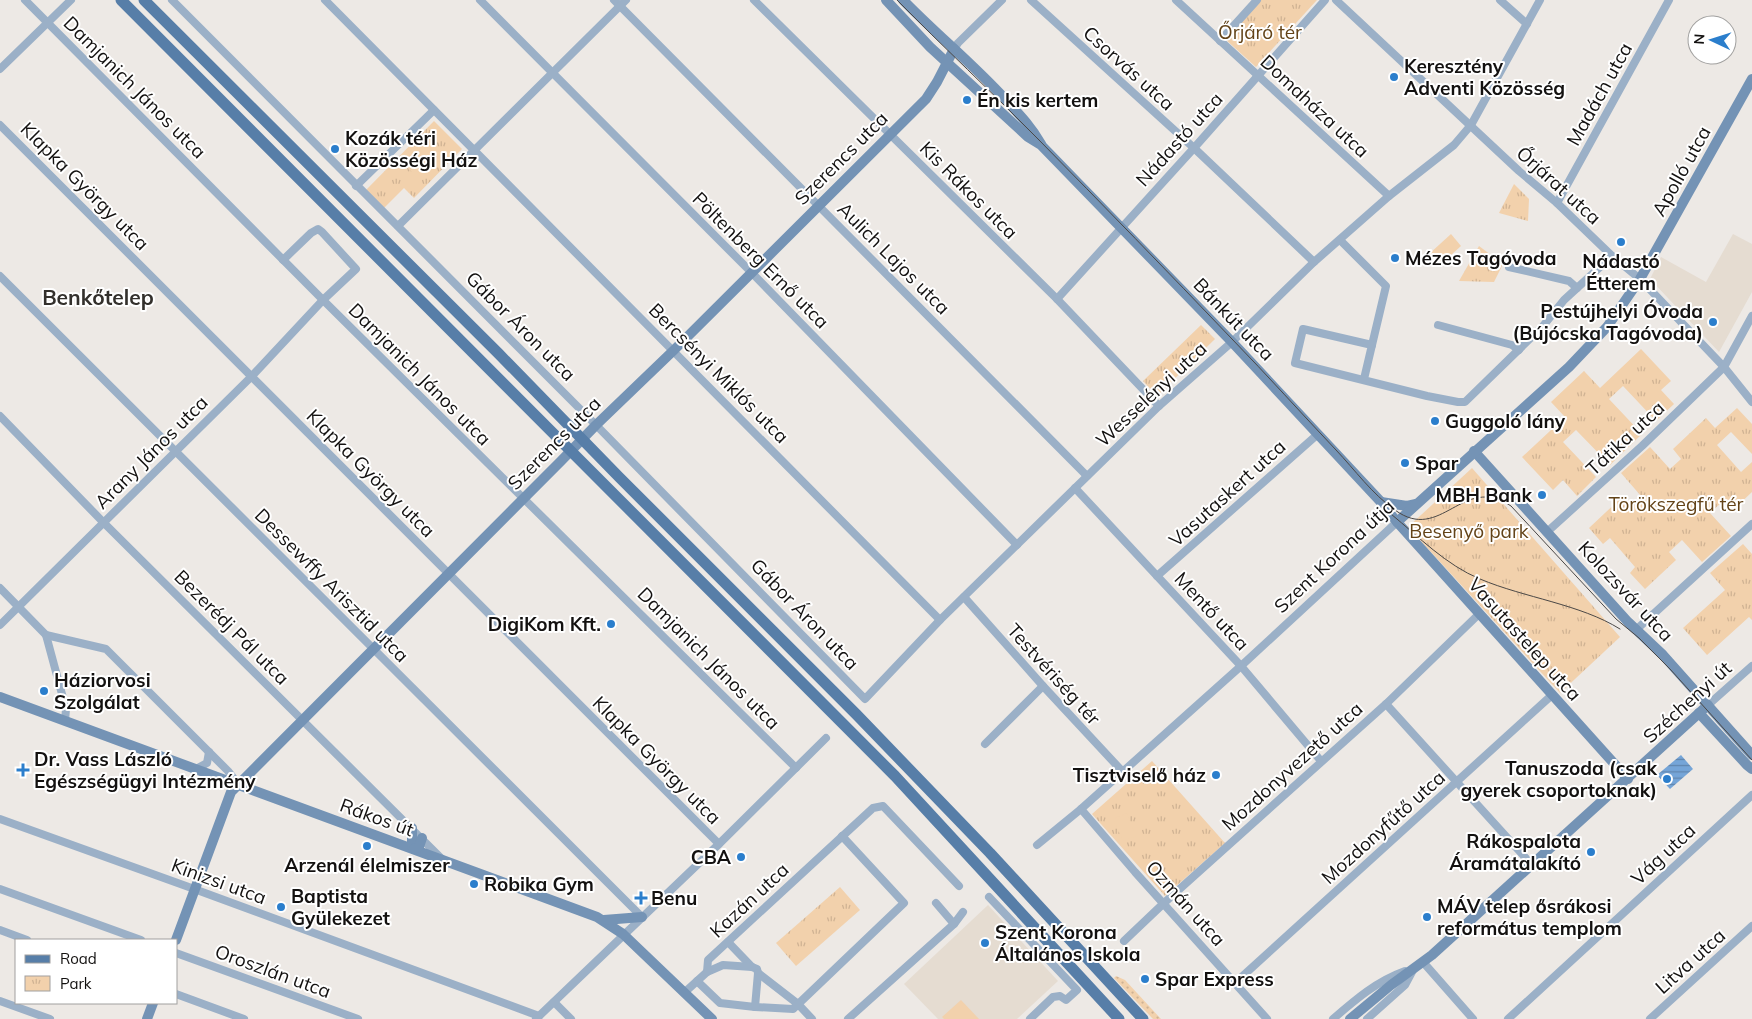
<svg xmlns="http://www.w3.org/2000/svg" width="1752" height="1019" font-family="Mulish,sans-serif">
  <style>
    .built { fill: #e5dcd1 }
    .grass { fill: url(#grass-dots) }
    .park { fill: url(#park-tufts) }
    .pitch { fill: #f2d1ac }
    .water { fill: url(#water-rules) }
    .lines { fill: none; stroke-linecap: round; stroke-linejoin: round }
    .street { stroke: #9bb0c7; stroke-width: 8 }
    .secondary { stroke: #7493b5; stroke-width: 10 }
    .primary { stroke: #577ea8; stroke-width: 11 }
    .tram { stroke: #4b4846; stroke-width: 1 }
    .poi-dot { fill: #2b7ecc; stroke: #fff; stroke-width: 2 }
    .labels { text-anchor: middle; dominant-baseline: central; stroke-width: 4; stroke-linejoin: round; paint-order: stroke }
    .park-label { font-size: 19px; fill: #634318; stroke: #fff }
    .poi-label { font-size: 19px; font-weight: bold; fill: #131110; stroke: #fff; text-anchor: start }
    .street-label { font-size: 19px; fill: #131110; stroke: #fff }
    .quarter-label { font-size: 21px; font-weight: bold; fill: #33302c; stroke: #fff }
  </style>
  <defs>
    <pattern id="grass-dots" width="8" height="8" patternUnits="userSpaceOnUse" patternTransform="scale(1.25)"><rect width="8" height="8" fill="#f2d1ac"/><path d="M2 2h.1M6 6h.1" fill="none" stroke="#cfb293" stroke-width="1.8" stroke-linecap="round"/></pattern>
    <pattern id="park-tufts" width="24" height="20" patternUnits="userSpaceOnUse" patternTransform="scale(1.25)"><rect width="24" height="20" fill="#f2d1ac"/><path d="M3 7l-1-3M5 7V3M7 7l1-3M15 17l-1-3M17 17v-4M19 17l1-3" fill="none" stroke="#cfb293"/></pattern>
    <pattern id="water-rules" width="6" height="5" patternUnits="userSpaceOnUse" patternTransform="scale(1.25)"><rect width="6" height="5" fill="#75a5d8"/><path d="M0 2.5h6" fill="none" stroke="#5f85ae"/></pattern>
  </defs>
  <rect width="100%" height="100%" fill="#ede9e5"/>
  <!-- built -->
  <g class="built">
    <path d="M1733 234 1752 244V292L1719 352 1650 279 1661 257 1706 282Z"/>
    <path d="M988 905 1058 981 1017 1019H938L904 984Z"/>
  </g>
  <!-- grass -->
  <path class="grass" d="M1116 976 1125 980 1161 1019H1153L1114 978Z"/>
  <!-- park -->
  <g class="park">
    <path d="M1260 0H1317L1256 67 1225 39Z"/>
    <path d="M434 121 462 149 414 198 404 188 384 208 366 190Z"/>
    <path d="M1514 184 1529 199 1528 221 1499 213Z"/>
    <path d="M1479 246 1503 264 1494 282 1459 281Z"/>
    <path d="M1201 325 1215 339 1157 396 1143 381Z"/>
    <path d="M1641 349 1671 381 1661 390 1674 404 1656 421 1623 386 1609 399 1642 434 1610 465 1576 430 1563 442 1596 477 1577 496 1563 480 1553 490 1522 457 1565 417 1551 402 1584 371 1600 388Z"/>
    <path d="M1737 408 1752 424V454L1731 432 1717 445 1741 472 1752 462V492L1731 512 1722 502 1710 513 1731 536 1702 562 1682 540 1669 552 1676 560 1645 589 1630 573 1635 567 1610 538 1603 544 1589 528 1622 497 1630 506 1641 496 1621 473 1650 447 1670 469 1681 459 1673 449 1706 418 1715 428Z"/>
    <path d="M1472 468 1620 637 1560 693 1408 527Z"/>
    <path d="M1743 544 1752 554V620L1749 617 1707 655 1683 628 1725 590 1710 573Z"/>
    <path d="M1152 761 1225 843 1165 896 1092 814Z"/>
    <path d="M840 887 860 910 796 966 776 943Z"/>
  </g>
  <!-- pitch -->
  <g class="pitch">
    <path d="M426 144 438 157 418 178 405 165Z"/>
    <path d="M1451 234 1461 246 1440 265 1429 254Z"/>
    <path d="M1688 497 1699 508 1681 525 1670 514Z"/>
    <path d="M1127 813 1136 836 1123 841 1113 819Z"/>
    <path d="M961 1000 979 1019H944L942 1017Z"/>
  </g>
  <!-- water -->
  <path class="water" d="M1681 755 1693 769 1670 789 1657 775Z"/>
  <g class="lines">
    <!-- street -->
    <g class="street">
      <path d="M25 0 323 300 796 768"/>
      <path d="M172 0 596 425 865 699 940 620 1159 406 1232 342 1314 262 1389 196 1454 145 1471 125 1540 0"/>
      <path d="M325 0 940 620"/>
      <path d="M480 0 752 273 1017 545"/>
      <path d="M614 0 1087 476"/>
      <path d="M754 0 1057 299 1159 406"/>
      <path d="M1031 0 1194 148 1314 262"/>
      <path d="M1176 0 1389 196"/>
      <path d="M1336 0 1519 171 1557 203 1612 256 1640 279 1724 367 1752 402"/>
      <path d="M1500 0 1527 24"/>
      <path d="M1220 41 1257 0"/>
      <path d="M954 49 958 43 1002 0"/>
      <path d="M0 69 71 0"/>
      <path d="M0 125 719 844"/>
      <path d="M356 186 434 110"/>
      <path d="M1557 203 1669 0"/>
      <path d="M398 226 626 0"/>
      <path d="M1340 240 1386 286 1372 345"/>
      <path d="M1509 267 1569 281 1577 288"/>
      <path d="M0 276 642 917"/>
      <path d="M1057 299 1194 148 1325 0"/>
      <path d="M1438 325 1512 345 1519 350"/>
      <path d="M1364 379 1372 345 1303 329 1295 363 1427 396 1458 402H1465L1543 326 1564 300 1612 256"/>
      <path d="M0 416 103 522 443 860"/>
      <path d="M1075 488 1241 666 1321 761"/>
      <path d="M1547 532 1642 446 1724 367 1752 316"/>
      <path d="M1157 576 1318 434"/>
      <path d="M0 588 46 635 106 649 228 771 238 784"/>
      <path d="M964 597 1043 686 1122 771"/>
      <path d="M0 625 252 376 323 300 356 269 322 232 318 229 311 233 283 260"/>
      <path d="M1637 629 1752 524"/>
      <path d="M46 635 66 709 65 721"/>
      <path d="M1386 704 1532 865"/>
      <path d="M1708 705 1752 666"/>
      <path d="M985 744 1043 686"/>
      <path d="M196 769 207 763 209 752"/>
      <path d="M1081 809 1135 872 1267 1019"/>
      <path d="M0 819 186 886 539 1016"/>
      <path d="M1037 845 1081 809 1241 666 1397 522"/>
      <path d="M0 889 141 940"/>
      <path d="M989 897 1077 990 1066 1000 1060 996 1053 997 1030 1019"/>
      <path d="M936 903 954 924"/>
      <path d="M0 930 27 940"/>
      <path d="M1124 941 1164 903 1386 704 1479 614"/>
      <path d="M728 942 752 967 757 969 758 973 798 1004 812 1019"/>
      <path d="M176 953 358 1019"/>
      <path d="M1423 962 1473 1019"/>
      <path d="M707 972 723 965 752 967"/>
      <path d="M697 981 720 1003 755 1007 793 1009 904 903 842 836"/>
      <path d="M1235 983 1552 695"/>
      <path d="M685 992 707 972 708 960 873 808 883 806 959 886"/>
      <path d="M176 994 244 1019"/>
      <path d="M0 1001 50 1019"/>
      <path d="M554 1002 571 1019"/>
      <path d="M755 1007 758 973"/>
      <path d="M536 1019 719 844 826 738"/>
      <path d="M848 1019 954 924 963 912"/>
      <path d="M1333 1019C1356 999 1377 981 1405 971"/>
      <path d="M1367 1019 1405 985 1413 970"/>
      <path d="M1508 1019 1752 795"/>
      <path d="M1650 1019 1752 926"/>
    </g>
    <!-- secondary -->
    <g class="secondary">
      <path d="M886 0 930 47 1028 137 1041 145 1232 342 1381 502 1397 522 1628 779"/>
      <path d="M903 0C936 34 973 64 1005 99 1018 113 1031 126 1041 144"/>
      <path d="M1474 451 1628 622 1663 655 1752 755"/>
      <path d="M1381 502 1407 506 1416 504"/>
      <path d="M1397 522 1569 367 1607 327 1640 279 1752 79"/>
      <path d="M0 697 597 917 623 934 712 1019"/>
      <path d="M1699 713 1747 765 1752 769"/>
      <path d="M412 828V845L414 849"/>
      <path d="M414 849 419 847 422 838"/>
      <path d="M604 920 642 917"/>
      <path d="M176 940 231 792 561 461 596 425 674 350 926 99 937 82 954 49"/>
      <path d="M147 1019 153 1003"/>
      <path d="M1350 1019 1391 985 1432 955 1708 705"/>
    </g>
    <!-- primary -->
    <g class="primary">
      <path d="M121 0 895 776 1119 1019"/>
      <path d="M144 0 499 354 619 477 856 714 990 853 1143 1019"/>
    </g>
    <!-- tram -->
    <g class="tram">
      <path d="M897 0C943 47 992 92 1038 139 1103 205 1168 272 1232 339 1267 375 1301 413 1336 450 1355 470 1372 494 1395 510 1441 544 1463 473 1511 506L1616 619 1639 638 1670 669 1752 760"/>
      <path d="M1391 514C1419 537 1446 565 1480 579 1525 598 1580 604 1620 629"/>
    </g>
  </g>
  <!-- markers -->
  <g class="poi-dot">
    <circle cx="1394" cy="77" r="5"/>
    <circle cx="967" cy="100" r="5"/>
    <circle cx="335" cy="149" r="5"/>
    <circle cx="1621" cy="242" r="5"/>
    <circle cx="1395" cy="258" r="5"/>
    <circle cx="1713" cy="322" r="5"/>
    <circle cx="1435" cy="421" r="5"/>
    <circle cx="1405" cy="463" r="5"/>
    <circle cx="1542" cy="495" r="5"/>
    <circle cx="611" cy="624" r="5"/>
    <circle cx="44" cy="691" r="5"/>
    <path d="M20.5 762.5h5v5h5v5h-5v5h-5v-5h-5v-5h5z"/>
    <circle cx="1216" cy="775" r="5"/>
    <circle cx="1667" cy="779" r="5"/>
    <circle cx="367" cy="846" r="5"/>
    <circle cx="1591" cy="852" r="5"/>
    <circle cx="741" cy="857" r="5"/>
    <circle cx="474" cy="884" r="5"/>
    <path d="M638.5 890.5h5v5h5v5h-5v5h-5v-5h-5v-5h5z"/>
    <circle cx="281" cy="907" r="5"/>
    <circle cx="1427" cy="917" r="5"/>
    <circle cx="985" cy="943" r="5"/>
    <circle cx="1145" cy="979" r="5"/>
  </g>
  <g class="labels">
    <!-- park labels -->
    <g class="park-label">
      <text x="1260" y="32">Őrjáró tér</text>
      <text x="1676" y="504">Törökszegfű tér</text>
      <text x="1469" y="531">Besenyő park</text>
    </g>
    <!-- poi labels -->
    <g class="poi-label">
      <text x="1404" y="66">Keresztény<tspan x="1404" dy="22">Adventi Közösség</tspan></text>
      <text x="977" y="100">Én kis kertem</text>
      <text x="345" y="138">Kozák téri<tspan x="345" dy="22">Közösségi Ház</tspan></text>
      <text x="1405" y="258">Mézes Tagóvoda</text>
      <text x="1621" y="261" text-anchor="middle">Nádastó<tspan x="1621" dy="22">Étterem</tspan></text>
      <text x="1703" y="311" text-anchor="end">Pestújhelyi Óvoda<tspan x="1703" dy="22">(Bújócska Tagóvoda)</tspan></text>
      <text x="1445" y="421">Guggoló lány</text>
      <text x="1415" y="463">Spar</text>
      <text x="1532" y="495" text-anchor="end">MBH Bank</text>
      <text x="601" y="624" text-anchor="end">DigiKom Kft.</text>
      <text x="54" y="680">Háziorvosi<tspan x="54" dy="22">Szolgálat</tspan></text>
      <text x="34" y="759">Dr. Vass László<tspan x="34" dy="22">Egészségügyi Intézmény</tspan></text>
      <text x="1657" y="768" text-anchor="end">Tanuszoda (csak<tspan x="1657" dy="22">gyerek csoportoknak)</tspan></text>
      <text x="1206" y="775" text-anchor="end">Tisztviselő ház</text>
      <text x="1581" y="841" text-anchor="end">Rákospalota<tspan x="1581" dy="22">Áramátalakító</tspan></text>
      <text x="731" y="857" text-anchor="end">CBA</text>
      <text x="367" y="865" text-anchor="middle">Arzenál élelmiszer</text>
      <text x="484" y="884">Robika Gym</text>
      <text x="291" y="896">Baptista<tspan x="291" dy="22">Gyülekezet</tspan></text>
      <text x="651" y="898">Benu</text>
      <text x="1437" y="906">MÁV telep ősrákosi<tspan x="1437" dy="22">református templom</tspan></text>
      <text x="995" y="932">Szent Korona<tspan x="995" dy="22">Általános Iskola</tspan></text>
      <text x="1155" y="979">Spar Express</text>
    </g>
    <!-- street labels -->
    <g class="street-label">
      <text transform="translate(1129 68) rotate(42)">Csorvás utca</text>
      <text transform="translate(135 87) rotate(45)">Damjanich János utca</text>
      <text transform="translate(1599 94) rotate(-61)">Madách utca</text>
      <text transform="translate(1315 106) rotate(43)">Domaháza utca</text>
      <text transform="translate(1179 139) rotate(-48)">Nádastó utca</text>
      <text transform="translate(841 158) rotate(-45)">Szerencs utca</text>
      <text transform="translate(1681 171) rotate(-61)">Apolló utca</text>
      <text transform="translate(1559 185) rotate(42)">Őrjárat utca</text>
      <text transform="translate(85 186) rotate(45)">Klapka György utca</text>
      <text transform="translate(969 190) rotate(45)">Kis Rákos utca</text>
      <text transform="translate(894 258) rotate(45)">Aulich Lajos utca</text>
      <text transform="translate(761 260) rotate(45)">Pöltenberg Ernő utca</text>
      <text transform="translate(1234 319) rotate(46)">Bánkút utca</text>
      <text transform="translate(521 326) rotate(45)">Gábor Áron utca</text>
      <text transform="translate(719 373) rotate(45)">Bercsényi Miklós utca</text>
      <text transform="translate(420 374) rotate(45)">Damjanich János utca</text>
      <text transform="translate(1151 394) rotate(-43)">Wesselényi utca</text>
      <text transform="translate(1625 438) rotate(-43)">Tátika utca</text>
      <text transform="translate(554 443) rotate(-45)">Szerencs utca</text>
      <text transform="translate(151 452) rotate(-45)">Arany János utca</text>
      <text transform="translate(371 473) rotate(45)">Klapka György utca</text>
      <text transform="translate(1227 493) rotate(-42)">Vasutaskert utca</text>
      <text transform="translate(1334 556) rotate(-43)">Szent Korona útja</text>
      <text transform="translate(332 585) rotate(45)">Dessewffy Arisztid utca</text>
      <text transform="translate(1626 591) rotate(47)">Kolozsvár utca</text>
      <text transform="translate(1212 611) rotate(47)">Mentő utca</text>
      <text transform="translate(805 614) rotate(46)">Gábor Áron utca</text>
      <text transform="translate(232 627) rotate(45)">Bezerédj Pál utca</text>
      <text transform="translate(1525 639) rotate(48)">Vasutastelep utca</text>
      <text transform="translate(709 658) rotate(45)">Damjanich János utca</text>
      <text transform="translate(1054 674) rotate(48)">Testvériség tér</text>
      <text transform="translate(1687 702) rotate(-42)">Széchenyi út</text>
      <text transform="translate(657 760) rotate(45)">Klapka György utca</text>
      <text transform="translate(1292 766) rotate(-42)">Mozdonyvezető utca</text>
      <text transform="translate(377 817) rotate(20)">Rákos út</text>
      <text transform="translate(1383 827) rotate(-42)">Mozdonyfűtő utca</text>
      <text transform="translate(1663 854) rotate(-43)">Vág utca</text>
      <text transform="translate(219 881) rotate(20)">Kinizsi utca</text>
      <text transform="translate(749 900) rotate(-43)">Kazán utca</text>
      <text transform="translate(1186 903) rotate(48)">Ozmán utca</text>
      <text transform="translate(1690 961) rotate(-42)">Litva utca</text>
      <text transform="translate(273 971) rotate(20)">Oroszlán utca</text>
    </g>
    <!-- quarter labels -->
    <g class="quarter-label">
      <text x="98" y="297">Benkőtelep</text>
    </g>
  </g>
  <!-- legend -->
  <rect x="15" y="939" width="162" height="65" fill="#ffffff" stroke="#a1a09f"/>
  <rect x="25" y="955" width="25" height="8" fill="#577ea8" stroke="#a1a09f"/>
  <text x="60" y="964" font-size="15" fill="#131110">Road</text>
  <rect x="25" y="976" width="25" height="15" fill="url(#park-tufts)" stroke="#a1a09f"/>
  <text x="60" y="989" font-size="15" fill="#131110">Park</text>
  <!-- north arrow -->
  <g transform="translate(1712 40) rotate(274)"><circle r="24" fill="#ffffff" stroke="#a1a09f"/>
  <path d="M0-4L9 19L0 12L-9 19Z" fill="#2b7ecc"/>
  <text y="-8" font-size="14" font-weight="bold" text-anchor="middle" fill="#131110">N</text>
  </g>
</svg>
